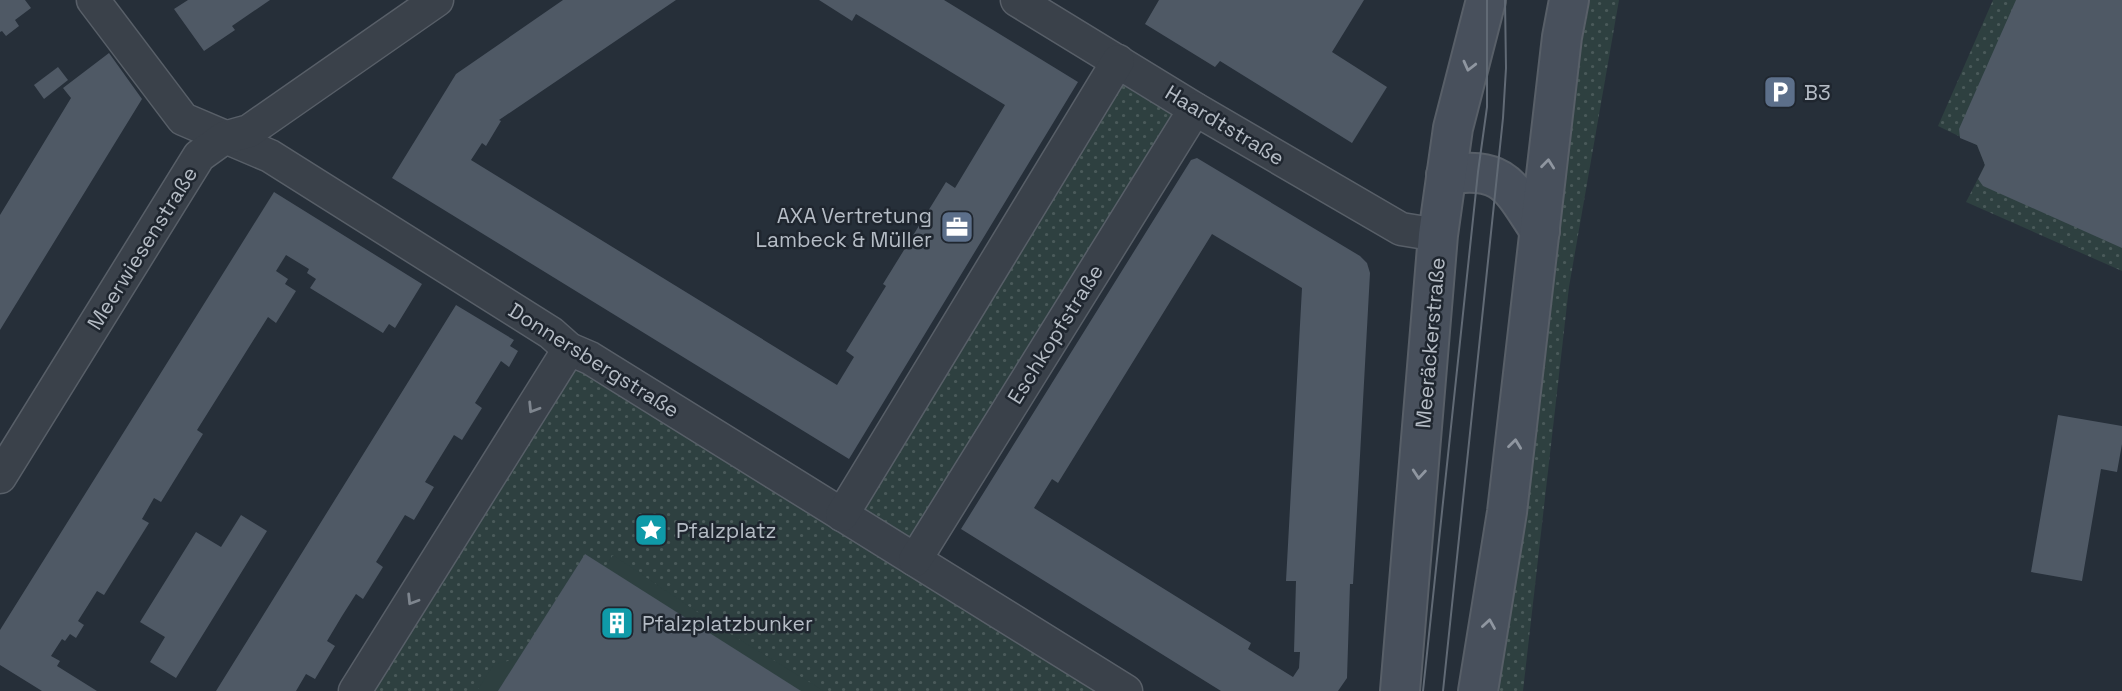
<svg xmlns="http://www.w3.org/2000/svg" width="2122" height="691" font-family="'Space Grotesk',sans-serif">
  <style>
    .grass { fill: url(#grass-dots) }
    .park { fill: #2e4040 }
    .building { fill: #4f5965; fill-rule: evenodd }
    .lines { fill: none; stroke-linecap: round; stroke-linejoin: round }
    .street-casing { stroke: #585f68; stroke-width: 35 }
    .secondary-casing { stroke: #585f68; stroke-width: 42 }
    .street { stroke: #3a414a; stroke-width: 32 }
    .secondary { stroke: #48505c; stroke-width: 38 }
    .tram { stroke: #616a75; stroke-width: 2 }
    .oneway { stroke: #8f96a0 }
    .oneway2 { stroke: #7e858e }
    .labels { text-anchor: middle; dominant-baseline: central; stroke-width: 5; stroke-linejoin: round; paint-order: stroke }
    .poi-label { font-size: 21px; fill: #b5bcc5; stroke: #1f262f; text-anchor: start }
    .street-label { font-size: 21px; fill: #b5bcc5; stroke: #1f262f }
  </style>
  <defs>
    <pattern id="grass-dots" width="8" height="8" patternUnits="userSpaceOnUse" patternTransform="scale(1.75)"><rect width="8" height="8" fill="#2e4040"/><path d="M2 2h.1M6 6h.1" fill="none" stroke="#4a5a5a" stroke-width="1.8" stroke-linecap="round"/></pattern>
  </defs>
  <rect width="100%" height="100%" fill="#262f39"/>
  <!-- grass -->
  <g class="grass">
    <path d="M1590 0H1619L1569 287 1523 691H1492L1552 202Z"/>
    <path d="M1993 0H2122V271L1966 202 1985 165 1977 145 1938 126Z"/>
    <path d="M1118 61 1195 109 915 560 1126 691H355L569 349 842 515Z"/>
  </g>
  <!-- park -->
  <path class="park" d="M613 555 727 632 824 691H477L494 664 550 652Z"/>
  <!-- building -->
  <g class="building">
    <path d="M0 0H25L31 8 15 20 19 26 6 36 2 31 0 32Z"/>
    <path d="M188 0H270L232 26 235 30 204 51 174 9Z"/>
    <path d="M563 0H676L499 120 501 121 486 146 482 143 471 160 837 385 854 357 846 351 886 286 883 284 946 182 955 188 1005 105 856 14 852 21 819 0H944L1078 82 849 459 392 178 456 74Z"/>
    <path d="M1159 0H1364L1332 52 1387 87 1352 143 1220 61 1215 67 1145 24Z"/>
    <path d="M2016 0H2122V248L1983 186 1978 179 1985 165 1977 145 1960 138 1959 129Z"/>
    <path d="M109 53 142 99 0 330V215L71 98 63 88Z"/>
    <path d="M58 67 68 80 44 99 34 85Z"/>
    <path d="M1197 158 1360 256 1367 263 1370 273 1353 584H1350L1347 678 1338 691H1221L961 529 1191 160ZM1212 234 1302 288 1286 581H1296L1294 652H1300L1299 668 1293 677 1248 649 1251 643 1034 508 1052 479 1058 483Z"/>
    <path d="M274 192 422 284 395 328 389 324 383 333 310 288 316 279 307 273 309 269 286 255 276 271 288 279 285 284 296 291 276 323 268 317 197 430 203 434 161 502 154 498 142 519 149 523 104 595 97 591 78 621 84 625 76 638 70 634 65 641 62 639 51 656 60 661 57 666 97 691H42L0 665V630Z"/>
    <path d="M456 305 514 340 510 346 518 351 509 367 501 361 475 403 482 408 462 440 454 435 425 482 434 487 414 520 405 515 376 562 383 567 363 599 356 594 342 616 327 641 335 646 315 679 306 674 296 691H216Z"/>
    <path d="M2058 415 2122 426V444L2117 472 2101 469 2082 581 2031 572Z"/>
    <path d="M241 515 267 531 176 678 150 662 165 637 140 622 196 532 221 547Z"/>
    <path d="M585 554 801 691H498Z"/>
  </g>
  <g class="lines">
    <defs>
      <g id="street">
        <path d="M93 0 183 119 270 156 551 333 569 349 590 358 1126 691"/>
        <path d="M1017 0 1195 109 1401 229 1438 235"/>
        <path d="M0 477 199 156 224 138 249 131 437 0"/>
        <path d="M842 515 1118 61"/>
        <path d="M915 560 1195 109"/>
        <path d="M355 691 569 349"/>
      </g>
      <g id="secondary">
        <path d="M1446 175C1505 165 1511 188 1540 231"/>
        <path d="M1400 691 1438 235 1453 128 1486 0"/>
        <path d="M1478 691 1507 512 1562 37 1569 0"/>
      </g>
    </defs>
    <!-- street casing -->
    <use href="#street" class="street-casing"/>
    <!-- secondary casing -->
    <use href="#secondary" class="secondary-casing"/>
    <!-- street -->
    <use href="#street" class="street"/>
    <!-- secondary -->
    <use href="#secondary" class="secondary"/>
    <!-- tram -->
    <g class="tram">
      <path d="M1423 691 1478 172 1487 107V0"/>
      <path d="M1443 691 1503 118 1506 68 1505 0"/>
    </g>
  </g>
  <!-- one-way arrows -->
  <defs><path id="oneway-chevron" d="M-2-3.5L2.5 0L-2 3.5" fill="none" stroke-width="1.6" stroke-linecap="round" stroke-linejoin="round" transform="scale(1.75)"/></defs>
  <g class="oneway">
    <use href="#oneway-chevron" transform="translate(1469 66) rotate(104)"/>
    <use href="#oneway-chevron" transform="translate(1548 164) rotate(-84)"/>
    <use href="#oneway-chevron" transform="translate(1515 444) rotate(-83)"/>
    <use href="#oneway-chevron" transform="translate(1419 474) rotate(95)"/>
    <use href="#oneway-chevron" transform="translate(1489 624) rotate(-81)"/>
  </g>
  <g class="oneway2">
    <use href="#oneway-chevron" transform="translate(533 408) rotate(122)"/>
    <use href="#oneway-chevron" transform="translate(412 600) rotate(122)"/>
  </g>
  <!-- icons -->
  <defs>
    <symbol id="parking-square" viewBox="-11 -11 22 22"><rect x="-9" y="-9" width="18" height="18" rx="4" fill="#5c6f8a" stroke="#1f262f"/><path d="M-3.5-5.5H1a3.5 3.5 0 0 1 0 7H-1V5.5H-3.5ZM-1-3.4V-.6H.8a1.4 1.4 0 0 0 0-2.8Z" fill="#fff"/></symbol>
    <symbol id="office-square" viewBox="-11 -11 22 22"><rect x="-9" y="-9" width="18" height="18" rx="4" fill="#5c6f8a" stroke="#1f262f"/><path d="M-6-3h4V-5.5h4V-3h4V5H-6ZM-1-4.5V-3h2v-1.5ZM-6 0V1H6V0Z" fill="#fff"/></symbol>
    <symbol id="sight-square" viewBox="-11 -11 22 22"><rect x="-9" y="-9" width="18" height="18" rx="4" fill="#0f9aa8" stroke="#1f262f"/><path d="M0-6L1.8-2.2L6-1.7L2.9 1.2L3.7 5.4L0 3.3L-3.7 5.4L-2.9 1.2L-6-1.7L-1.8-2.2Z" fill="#fff"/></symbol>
    <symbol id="building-square" viewBox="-11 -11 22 22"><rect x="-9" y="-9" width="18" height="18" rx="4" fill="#0f9aa8" stroke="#1f262f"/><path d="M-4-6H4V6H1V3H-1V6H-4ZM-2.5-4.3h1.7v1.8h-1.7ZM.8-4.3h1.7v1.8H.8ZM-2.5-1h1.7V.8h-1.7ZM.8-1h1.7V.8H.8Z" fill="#fff"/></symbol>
  </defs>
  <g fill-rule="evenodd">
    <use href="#parking-square" x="1761" y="73" width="38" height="38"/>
    <use href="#office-square" x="938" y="208" width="38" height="38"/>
    <use href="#sight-square" x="632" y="511" width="38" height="38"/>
    <use href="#building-square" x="598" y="604" width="38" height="38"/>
  </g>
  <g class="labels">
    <!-- poi labels -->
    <g class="poi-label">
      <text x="1804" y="92">B3</text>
      <text x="932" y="215" text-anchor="end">AXA Vertretung<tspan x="932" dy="24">Lambeck &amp; Müller</tspan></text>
      <text x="676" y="530">Pfalzplatz</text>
      <text x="642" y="623">Pfalzplatzbunker</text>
    </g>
    <!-- street labels -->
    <g class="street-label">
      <text transform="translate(1225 125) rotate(31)">Haardtstraße</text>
      <text transform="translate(142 248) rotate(-58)">Meerwiesenstraße</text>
      <text transform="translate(1055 334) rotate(-58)">Eschkopfstraße</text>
      <text transform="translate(1430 343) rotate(-85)">Meeräckerstraße</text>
      <text transform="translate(594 360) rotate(32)">Donnersbergstraße</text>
    </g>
  </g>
</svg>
